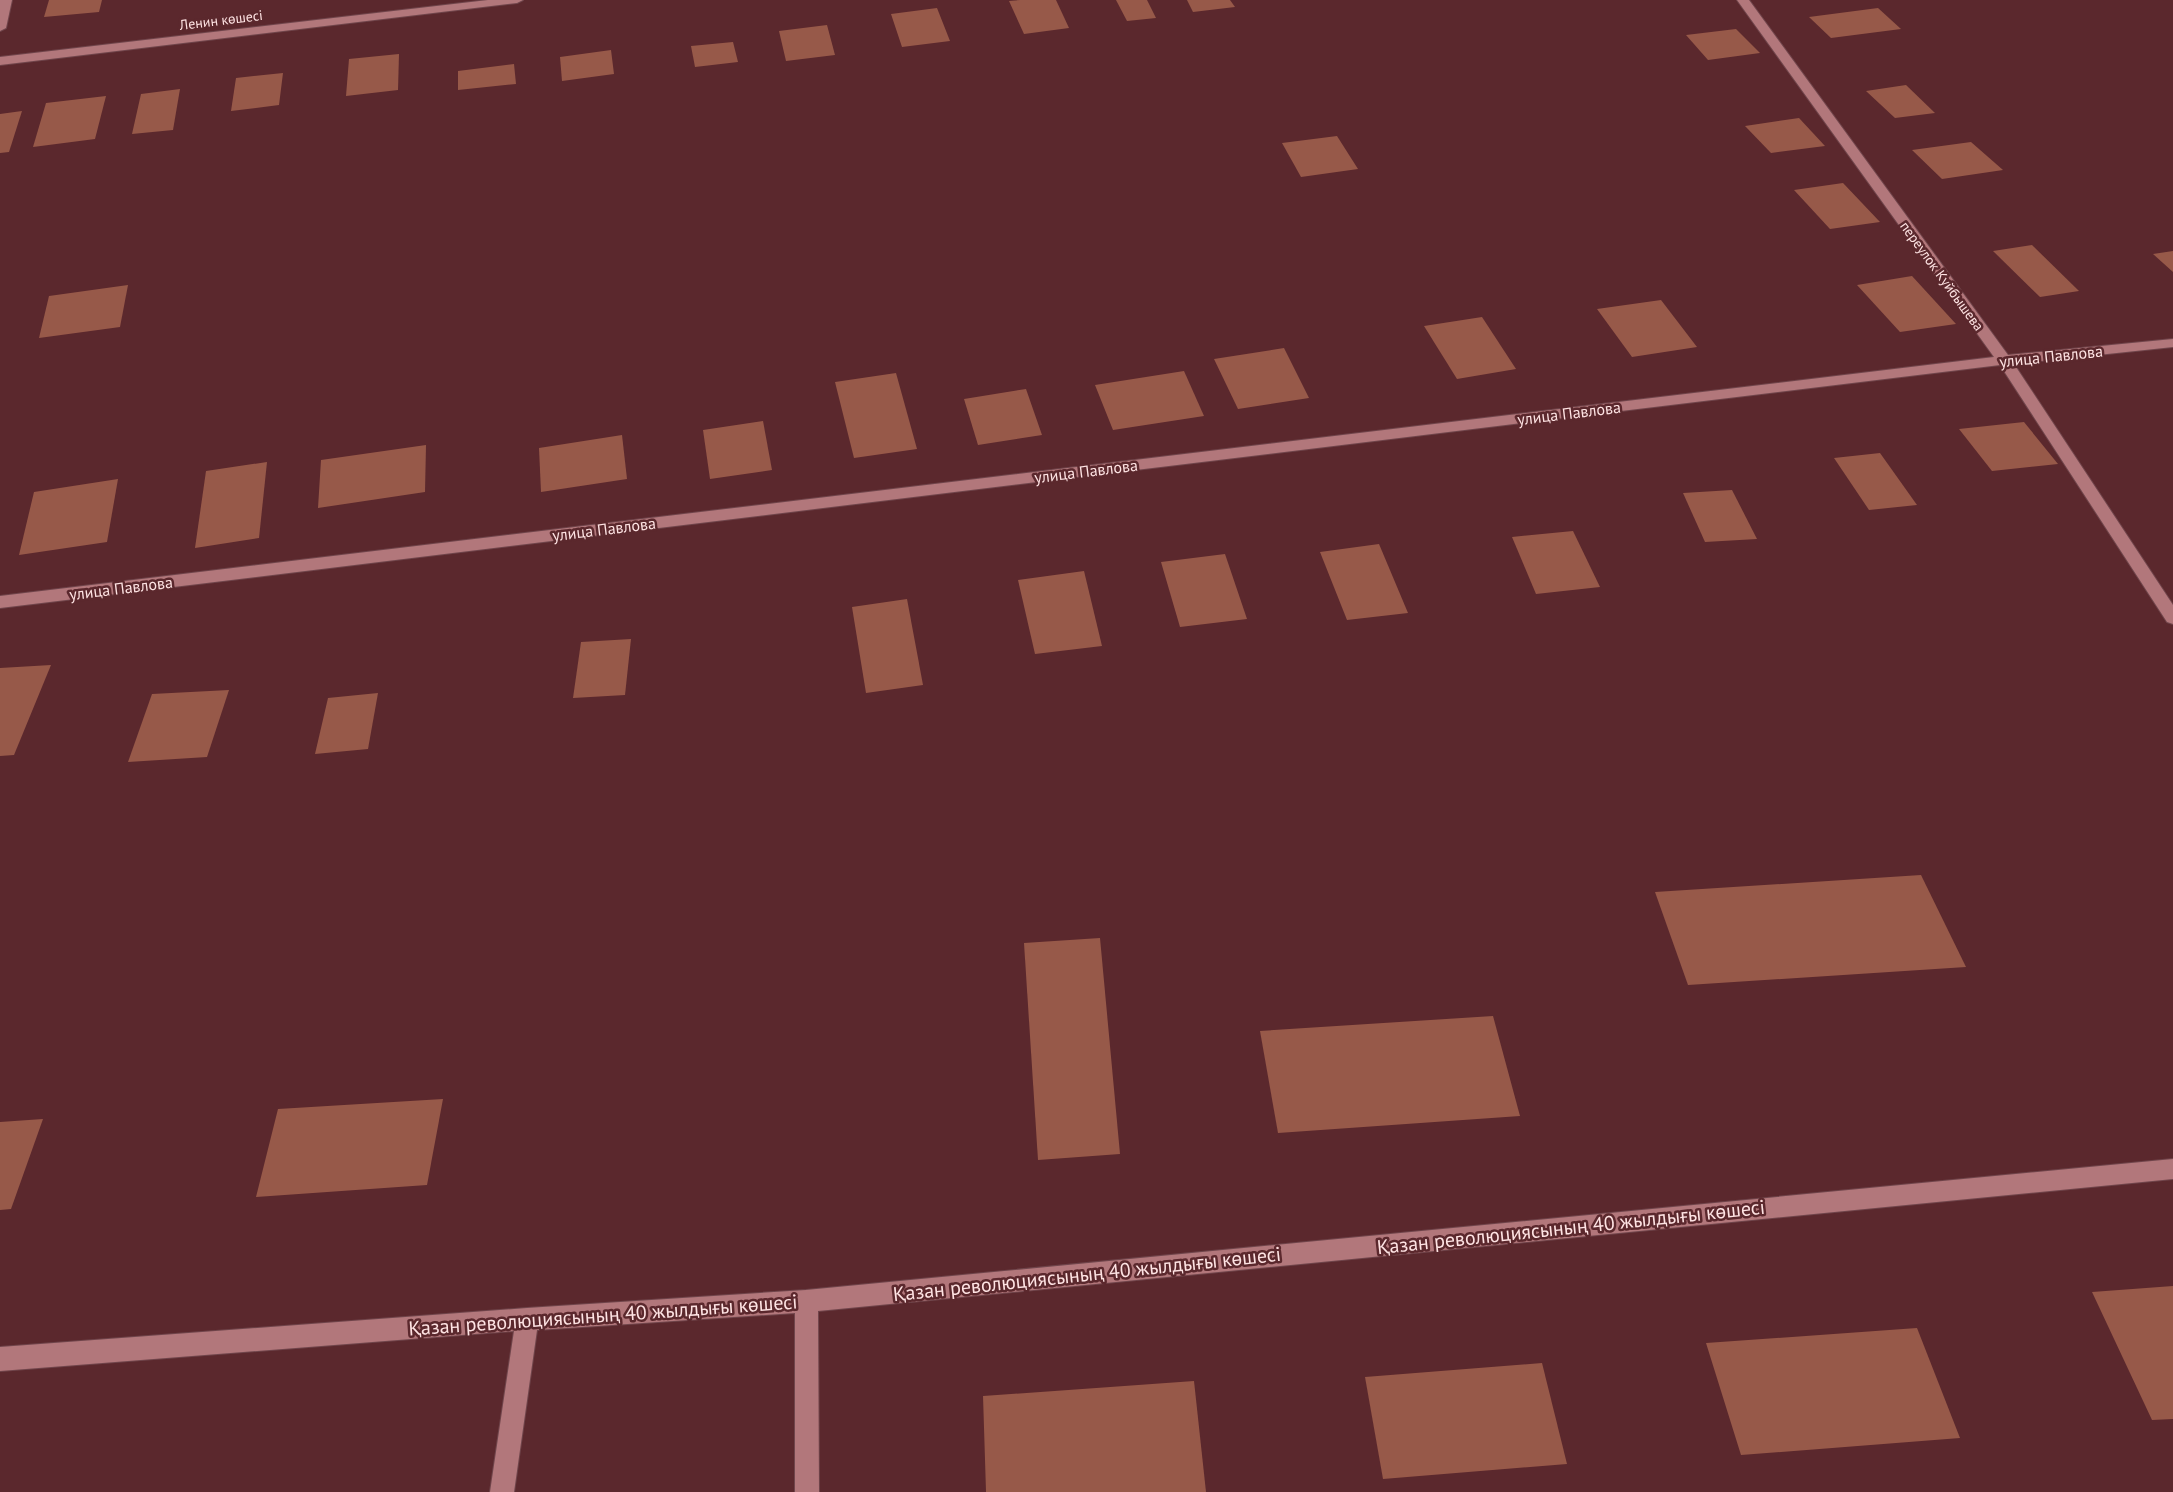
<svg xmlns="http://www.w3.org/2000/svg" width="2173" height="1492" font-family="'PT Sans',sans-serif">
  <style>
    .building { fill: #975949 }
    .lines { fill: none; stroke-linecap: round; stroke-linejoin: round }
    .minor-casing { stroke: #70454b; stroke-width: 2 }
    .minor { fill: #b2777b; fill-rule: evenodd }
    .labels { text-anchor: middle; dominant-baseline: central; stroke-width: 5; stroke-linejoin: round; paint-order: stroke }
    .far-street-label { font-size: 14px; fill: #fee3e3; stroke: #5b282d }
    .street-label { font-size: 16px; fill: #fee3e3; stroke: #5b282d }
    .near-street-label { font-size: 20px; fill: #fee3e3; stroke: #5b282d }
  </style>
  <rect width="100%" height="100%" fill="#5b282d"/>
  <!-- building -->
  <g class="building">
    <path d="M49 0H102L99 12 44 17Z"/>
    <path d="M1020 0H1056L1069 28 1024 34 1009 1Z"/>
    <path d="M1116 0H1147L1156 18 1127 21Z"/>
    <path d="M1187 0H1230L1235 7 1193 12Z"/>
    <path d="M937 8 950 41 902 47 891 14Z"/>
    <path d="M1878 8 1901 29 1831 38 1809 17Z"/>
    <path d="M827 25 835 55 786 61 779 31Z"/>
    <path d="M1736 29 1760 53 1708 60 1686 35Z"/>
    <path d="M733 42 738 62 695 67 691 46Z"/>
    <path d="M611 50 614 74 562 81 560 57Z"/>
    <path d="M399 54 398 90 346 96 349 59Z"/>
    <path d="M514 64 516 84 458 90V71Z"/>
    <path d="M283 73 279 105 231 111 236 78Z"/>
    <path d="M1906 85 1935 113 1895 118 1866 91Z"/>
    <path d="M180 89 173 130 132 134 141 94Z"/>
    <path d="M106 96 95 139 33 147 46 103Z"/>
    <path d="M22 111 9 152 0 153V114Z"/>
    <path d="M1799 118 1825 146 1771 153 1745 126Z"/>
    <path d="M1337 136 1358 169 1301 177 1282 143Z"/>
    <path d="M1971 142 2003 170 1942 179 1912 150Z"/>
    <path d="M1843 183 1880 222 1830 229 1794 190Z"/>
    <path d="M2032 245 2079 291 2040 297 1993 251Z"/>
    <path d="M2173 251V272L2153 254Z"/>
    <path d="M1912 276 1956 324 1900 332 1857 285Z"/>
    <path d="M128 285 120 327 39 338 49 296Z"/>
    <path d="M1661 300 1697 347 1632 357 1597 309Z"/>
    <path d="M1482 317 1516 369 1457 379 1424 326Z"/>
    <path d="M1284 348 1309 398 1238 409 1214 359Z"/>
    <path d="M1184 371 1204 416 1113 430 1095 385Z"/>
    <path d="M896 373 917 449 854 458 835 382Z"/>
    <path d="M1026 389 1042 435 978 445 964 399Z"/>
    <path d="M763 421 772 470 710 479 703 430Z"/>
    <path d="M2024 422 2058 464 1992 471 1959 429Z"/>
    <path d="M622 435 627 479 541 492 539 448Z"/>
    <path d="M426 445 425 492 318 508 321 460Z"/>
    <path d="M1880 453 1917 505 1869 510 1834 458Z"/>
    <path d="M267 462 259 538 195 548 206 471Z"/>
    <path d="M118 479 107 542 19 555 34 492Z"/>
    <path d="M1732 490 1757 539 1705 542 1683 493Z"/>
    <path d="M1573 531 1600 587 1536 594 1512 537Z"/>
    <path d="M1379 544 1408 613 1347 620 1320 552Z"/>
    <path d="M1225 554 1247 619 1180 627 1161 562Z"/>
    <path d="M1084 571 1102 646 1035 654 1018 580Z"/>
    <path d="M907 599 923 685 866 693 852 607Z"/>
    <path d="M631 639 625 695 573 698 581 642Z"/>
    <path d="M51 665 14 755 0 756V668Z"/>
    <path d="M229 690 207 757 128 762 152 694Z"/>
    <path d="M378 693 368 749 315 754 328 698Z"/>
    <path d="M1921 875 1966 967 1688 985 1655 892Z"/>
    <path d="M1100 938 1120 1154 1038 1160 1024 943Z"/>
    <path d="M1493 1016 1520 1116 1278 1133 1260 1031Z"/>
    <path d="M443 1099 427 1185 256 1197 278 1109Z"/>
    <path d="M43 1119 11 1209 0 1210V1122Z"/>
    <path d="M2173 1286V1419L2152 1420 2092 1292Z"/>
    <path d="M1917 1328 1960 1438 1741 1455 1706 1343Z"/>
    <path d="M1542 1363 1567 1464 1383 1479 1365 1377Z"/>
    <path d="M1194 1381 1206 1492H986L983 1396Z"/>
  </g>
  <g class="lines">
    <defs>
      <g id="minor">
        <path d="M0 0H12L6 28 0 31Z"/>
        <path d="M488 0H523L517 3 0 65V57Z"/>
        <path d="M1737 0H1749L2008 355 2173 339V347L2014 364 2173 605V624L2167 622 2000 365 0 608V596L1994 357Z"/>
        <path d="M2173 1159V1179L818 1311 819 1492H795V1313L537 1330 514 1492H490L514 1331 0 1371V1347L527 1308 806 1290Z"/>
      </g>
    </defs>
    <!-- minor casing -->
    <use href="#minor" class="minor-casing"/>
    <!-- minor -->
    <use href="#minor" class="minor"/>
  </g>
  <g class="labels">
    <!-- far-street labels -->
    <g class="far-street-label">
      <text transform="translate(221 20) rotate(-7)">Ленин көшесі</text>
      <text transform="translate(1942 276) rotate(54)">переулок Куйбышева</text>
    </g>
    <!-- street labels -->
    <g class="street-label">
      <text transform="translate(2051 356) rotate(-6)">улица Павлова</text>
      <text transform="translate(1569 413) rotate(-7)">улица Павлова</text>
      <text transform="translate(1086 471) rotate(-7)">улица Павлова</text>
      <text transform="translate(604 529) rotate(-7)">улица Павлова</text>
      <text transform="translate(121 588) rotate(-7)">улица Павлова</text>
    </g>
    <!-- near-street labels -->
    <g class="near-street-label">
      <text transform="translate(1571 1227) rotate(-6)">Қазан революциясының 40 жылдығы көшесі</text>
      <text transform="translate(1087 1274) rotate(-6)">Қазан революциясының 40 жылдығы көшесі</text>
      <text transform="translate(603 1315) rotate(-4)">Қазан революциясының 40 жылдығы көшесі</text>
    </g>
  </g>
</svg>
